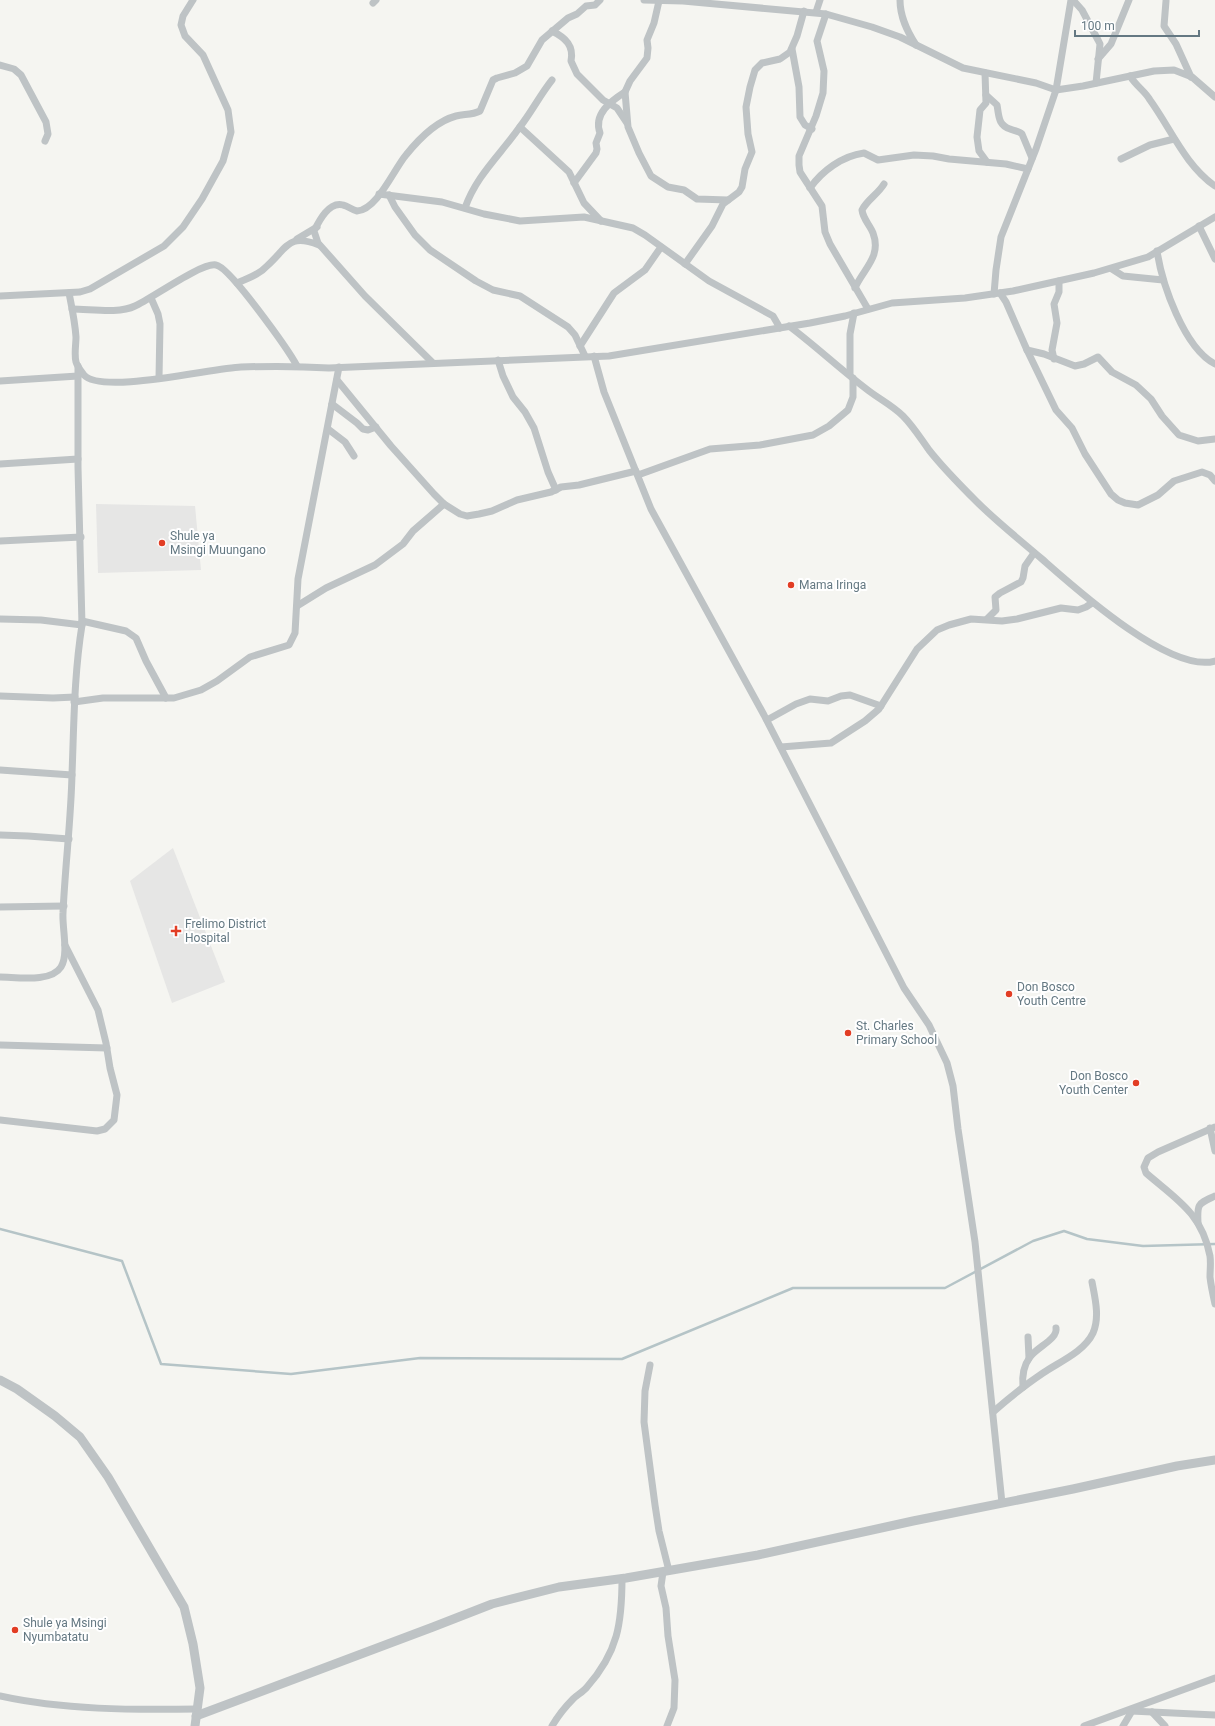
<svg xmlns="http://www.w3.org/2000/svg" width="1215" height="1726" font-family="Roboto,sans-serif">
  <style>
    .built { fill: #e6e6e5 }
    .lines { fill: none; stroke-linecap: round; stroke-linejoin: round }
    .stream { stroke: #b5c4c7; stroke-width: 2.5 }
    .minor { stroke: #bec3c5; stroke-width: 7 }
    .tertiary { stroke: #bec3c5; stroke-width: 9 }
    .poi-dot { fill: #e23d24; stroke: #fff; stroke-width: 1.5 }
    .labels { text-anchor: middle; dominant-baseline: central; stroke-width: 4; stroke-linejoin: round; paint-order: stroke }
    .poi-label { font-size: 12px; fill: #647882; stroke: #fff; text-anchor: start }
  </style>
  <rect width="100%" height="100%" fill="#f5f5f1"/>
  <!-- built -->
  <g class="built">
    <path d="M96 504 195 506 201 570 98 573Z"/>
    <path d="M173 848 225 982 172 1003 130 881Z"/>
  </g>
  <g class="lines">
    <!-- stream -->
    <path class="stream" d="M0 1229 122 1261 161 1364 291 1374 420 1358 622 1359 793 1288H945L1033 1241 1064 1231 1087 1239 1143 1246 1215 1244"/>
    <!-- minor -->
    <g class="minor">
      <path d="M644 0 683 1 826 14 872 27 900 37 963 68 1036 83 1056 90 1083 86 1154 71 1174 70 1192 77 1215 97"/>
      <path d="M900 0C900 17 907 31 916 45"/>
      <path d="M1073 0 1082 10 1098 40 1100 44 1096 83"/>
      <path d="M659 1 654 23 647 40 648 48 647 58 630 81 625 92 628 127 639 153 651 176 668 187 684 190 697 199 728 200"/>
      <path d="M1166 1 1164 26 1176 44 1191 77"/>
      <path d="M373 3 376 0"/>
      <path d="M816 12 820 0"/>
      <path d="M826 14 817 41 824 71 823 93 816 116 799 156V165L800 172 822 206 825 232 830 244 868 309"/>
      <path d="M552 31C566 38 574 46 571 61L577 74 603 100 617 108 627 123"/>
      <path d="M792 49 799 87 800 117 805 125 812 129"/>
      <path d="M1098 59 1111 44 1129 0"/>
      <path d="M0 65 14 69 21 75 46 122 48 134 45 141"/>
      <path d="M985 73 986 103 980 110 977 137 979 151 987 162"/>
      <path d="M1130 76C1136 86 1145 91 1150 100 1171 129 1185 165 1215 186"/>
      <path d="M986 95 997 105C999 116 998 125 1010 129 1015 131 1019 131 1022 134L1032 158"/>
      <path d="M520 127 569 172 584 203 601 221"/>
      <path d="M1121 159 1150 145 1174 139"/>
      <path d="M574 183 596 153 597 149 596 143 600 133C593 114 611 101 625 92"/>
      <path d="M810 188C822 171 842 156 864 153L878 160 914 155 933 156 949 159 1006 164 1028 169"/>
      <path d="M379 194 442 202 484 214 520 221 584 217 633 228 645 235 709 281 773 316 780 328"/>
      <path d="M389 195 395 207 415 235 430 250 476 281 493 290 520 296 568 327 575 335 585 356"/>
      <path d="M465 208C476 176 500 155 519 128 531 113 540 95 552 80"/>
      <path d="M1199 226 1215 259"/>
      <path d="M297 239 317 227"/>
      <path d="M1157 251C1162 284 1184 348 1215 364"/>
      <path d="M685 264 712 226 723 204 739 192 742 187 745 169 752 152 748 134 746 107 750 87 755 70 762 63 780 59 790 52 797 36 804 11"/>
      <path d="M1112 269 1123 276 1163 280"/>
      <path d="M237 283C248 278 259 275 267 266 288 247 288 233 319 245"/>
      <path d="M855 288C863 269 882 257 873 233 870 225 863 219 862 210 867 200 878 194 884 184"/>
      <path d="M69 293C72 308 75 322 76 337 76 345 74 354 76 362 77 366 81 371 84 375 102 395 212 368 241 367 271 366 299 366 329 368L609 356 810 323 845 316 892 303 965 298 1013 291 1094 273 1148 257 1215 217"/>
      <path d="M1000 293 1006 302 1027 350 1056 410 1072 428 1085 454 1111 494 1118 500 1125 503 1138 505 1158 495 1174 481 1202 472 1210 475 1215 481"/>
      <path d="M994 294 996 270 1001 237 1036 149 1056 90 1071 0"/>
      <path d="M0 296 80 292 90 289 164 246 183 227 202 199 223 161 231 132 228 110 203 55 185 36 181 25 183 16 193 0"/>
      <path d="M151 298 158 314 160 324 159 378"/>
      <path d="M72 309C91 309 119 314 135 306 151 299 202 262 216 265 230 267 289 351 297 366"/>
      <path d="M789 326C817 347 842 371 869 391 881 400 893 406 903 416 913 426 921 439 929 450 943 468 960 485 976 501 997 522 1020 540 1042 559 1075 588 1170 674 1215 661"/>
      <path d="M580 346 614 293 645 270 661 247"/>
      <path d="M1027 350 1044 354 1075 366 1084 364 1098 357 1112 372 1136 385 1151 399 1162 416 1179 435 1198 441 1215 439"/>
      <path d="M594 356 604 392 651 509 764 715 904 988 929 1025 947 1063 953 1086 958 1129 975 1242 1002 1503"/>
      <path d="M1054 359 1052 350 1057 323 1054 304 1059 292V281"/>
      <path d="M498 360 503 376 513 397 525 412 534 428 548 472 556 490"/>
      <path d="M433 363 365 296 318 243 314 231C319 221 329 201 343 205 348 206 352 210 357 211 377 210 394 169 406 155 418 140 437 121 456 116 464 114 472 115 480 111L493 80 497 78 515 73 527 66 542 40 568 18 577 14 586 6 595 5 600 0"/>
      <path d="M850 375V334L854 313"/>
      <path d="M337 380 391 446 434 494 444 504 460 514 467 516 479 514 492 511 517 500 551 492 561 487 579 485 636 471"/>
      <path d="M0 381 78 376"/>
      <path d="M332 404 357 423 363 429 368 430 376 427"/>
      <path d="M328 429 345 442 354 456"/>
      <path d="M0 464 78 459"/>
      <path d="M638 475 710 449 760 445 813 435 829 426 848 410 853 397V378"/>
      <path d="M0 541 81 537"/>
      <path d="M297 606 326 588 375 565 403 544 413 531 444 504"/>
      <path d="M0 619 41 620 82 625"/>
      <path d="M987 619 996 610 995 597 1000 593 1021 582 1023 578 1025 566 1034 553"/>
      <path d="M82 621 126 631 136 638 146 661 166 698"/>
      <path d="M0 696 53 698 75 697"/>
      <path d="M74 702 103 698H174L201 690 217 681 250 657 289 645 295 633 298 579 339 367"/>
      <path d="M767 720 796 704 810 699 828 701 841 696 850 695 881 706"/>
      <path d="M781 747 831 743 865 721 879 709 917 649 937 630 949 625 971 619 1002 621 1017 619 1061 608 1078 610 1086 607 1092 603"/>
      <path d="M0 770 72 775"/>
      <path d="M0 835 28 836 69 839"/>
      <path d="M0 907 64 906"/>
      <path d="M0 977C16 977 51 983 61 967 69 954 62 928 63 913 65 867 71 820 72 774 74 724 74 675 82 625L78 467V366"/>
      <path d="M0 1045 107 1048"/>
      <path d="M0 1120 97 1131 105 1129 114 1120 117 1095 110 1068 106 1043 98 1010 65 945"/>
      <path d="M1215 1127 1158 1152 1148 1158 1144 1167 1146 1173C1176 1199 1202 1213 1210 1256 1211 1263 1210 1270 1210 1277 1211 1286 1213 1295 1215 1304"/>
      <path d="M1210 1128 1215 1151"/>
      <path d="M1198 1223C1197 1203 1198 1204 1215 1196"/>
      <path d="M1028 1337 1029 1358"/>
      <path d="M650 1365 645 1391 644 1422 655 1505 659 1531 669 1571"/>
      <path d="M1023 1387C1022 1377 1024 1365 1030 1357 1037 1347 1058 1339 1056 1328"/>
      <path d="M993 1412C1009 1398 1025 1385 1043 1373 1059 1362 1084 1352 1093 1333 1100 1317 1095 1298 1092 1282"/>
      <path d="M663 1572 661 1586 666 1608 668 1636 675 1680 674 1708 667 1726"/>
      <path d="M0 1696C63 1710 133 1710 197 1709"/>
      <path d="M1131 1711 1215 1715"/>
      <path d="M1152 1712 1165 1726"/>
      <path d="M552 1726C558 1716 565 1707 573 1699 577 1695 583 1692 587 1687 618 1652 622 1623 622 1578"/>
      <path d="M1084 1726 1215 1678"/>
      <path d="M1123 1726 1132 1711"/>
    </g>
    <!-- tertiary -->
    <g class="tertiary">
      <path d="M0 1380 17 1389 55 1416 80 1437 108 1477 184 1607 193 1644 200 1688 195 1726"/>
      <path d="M196 1716 433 1627 492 1604 559 1587 626 1578 758 1555 913 1521 1073 1489 1177 1466 1215 1460"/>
    </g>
  </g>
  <!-- markers -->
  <g class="poi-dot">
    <circle cx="162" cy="543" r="4"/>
    <circle cx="791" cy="585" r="4"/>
    <path d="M174 925h4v4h4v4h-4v4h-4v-4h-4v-4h4z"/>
    <circle cx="1009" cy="994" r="4"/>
    <circle cx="848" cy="1033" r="4"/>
    <circle cx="1136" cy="1083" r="4"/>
    <circle cx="15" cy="1630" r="4"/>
  </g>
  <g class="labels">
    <!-- poi labels -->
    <g class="poi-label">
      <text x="170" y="536">Shule ya<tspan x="170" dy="14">Msingi Muungano</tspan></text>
      <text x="799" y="585">Mama Iringa</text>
      <text x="185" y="924">Frelimo District<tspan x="185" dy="14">Hospital</tspan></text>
      <text x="1017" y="987">Don Bosco<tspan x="1017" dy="14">Youth Centre</tspan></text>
      <text x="856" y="1026">St. Charles<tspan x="856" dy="14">Primary School</tspan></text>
      <text x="1128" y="1076" text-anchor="end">Don Bosco<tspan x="1128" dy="14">Youth Center</tspan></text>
      <text x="23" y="1623">Shule ya Msingi<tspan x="23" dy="14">Nyumbatatu</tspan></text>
    </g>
  </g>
  <!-- scale -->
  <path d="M1075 30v6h124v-6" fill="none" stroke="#647882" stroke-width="2"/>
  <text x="1081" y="30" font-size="12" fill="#647882" stroke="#ffffff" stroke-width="3" paint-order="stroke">100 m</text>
</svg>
